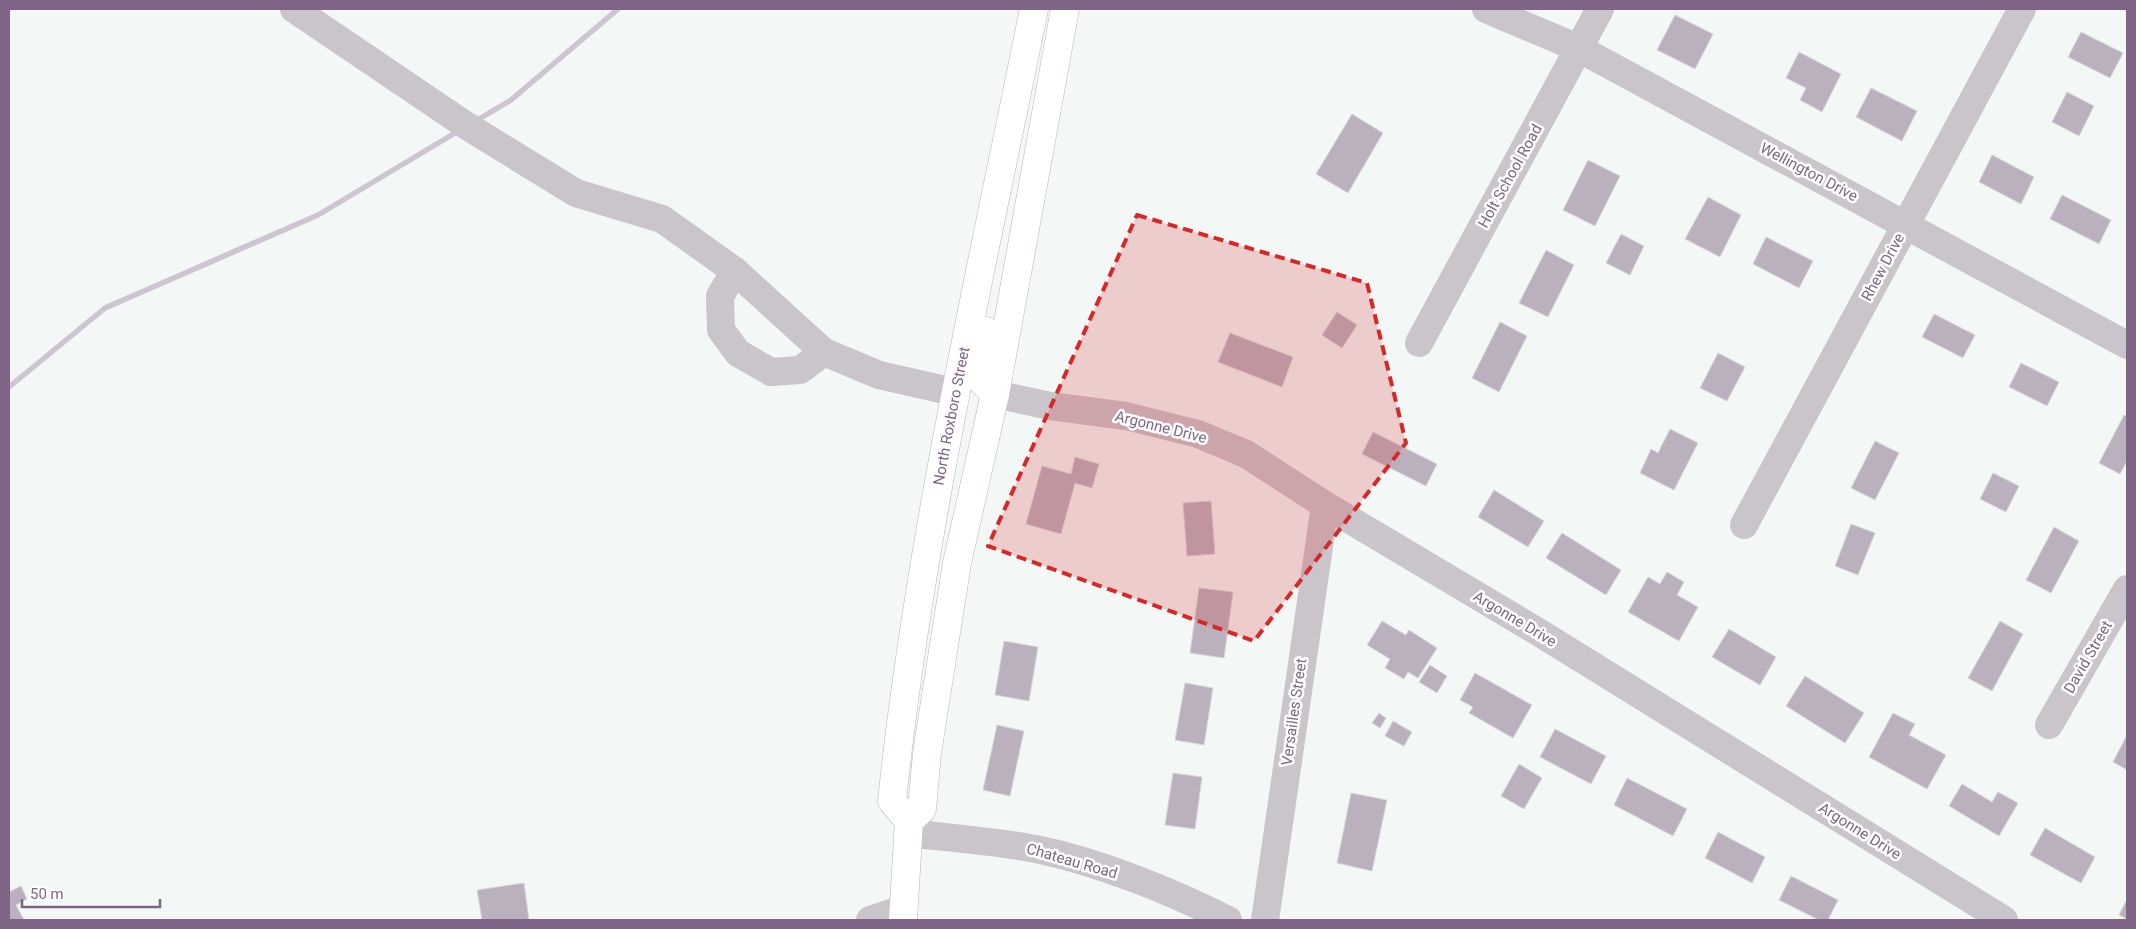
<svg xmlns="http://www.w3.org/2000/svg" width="2136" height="929" font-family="Roboto,sans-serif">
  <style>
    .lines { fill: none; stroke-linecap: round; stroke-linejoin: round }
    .stream { stroke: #cdc5d1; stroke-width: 5.5 }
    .building { fill: #bbb1be; stroke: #d6d8d7 }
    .highway-casing { stroke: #bab5bc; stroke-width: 29 }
    .minor { stroke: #cac4cb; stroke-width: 28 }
    .highway { stroke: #fff; stroke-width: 28 }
    .marked { fill: #d62828; fill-opacity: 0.2; stroke: #d62828; stroke-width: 4; stroke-dasharray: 10 6; stroke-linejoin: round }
    .labels { text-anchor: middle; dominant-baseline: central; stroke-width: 5; stroke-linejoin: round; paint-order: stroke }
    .street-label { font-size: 15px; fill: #7f6585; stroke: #fff }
  </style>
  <rect width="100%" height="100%" fill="#f3f7f5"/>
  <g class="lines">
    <!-- stream -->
    <g class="stream">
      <path d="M474 122 511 100 618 9"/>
      <path d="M9 387 105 308 318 215 460 130"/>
    </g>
  </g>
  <!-- building -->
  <g class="building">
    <path d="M1675 15 1713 34 1695 69 1657 50Z"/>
    <path d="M2081 32 2123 53 2110 78 2068 57Z"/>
    <path d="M1799 52 1841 74 1822 112 1800 100 1806 88 1786 78Z"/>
    <path d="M1871 88 1917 111 1902 141 1856 117Z"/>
    <path d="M2067 92 2094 106 2079 136 2052 122Z"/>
    <path d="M1352 114 1383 133 1348 193 1316 174Z"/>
    <path d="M1992 155 2034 177 2021 204 1979 182Z"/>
    <path d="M1588 160 1620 176 1595 226 1563 210Z"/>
    <path d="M2062 195 2111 220 2099 244 2050 219Z"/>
    <path d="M1708 197 1741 215 1720 257 1685 239Z"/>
    <path d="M1621 234 1644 246 1630 275 1606 263Z"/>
    <path d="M1766 237 1813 261 1799 288 1753 264Z"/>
    <path d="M1546 250 1574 265 1548 317 1519 303Z"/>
    <path d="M1337 312 1357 325 1342 348 1322 335Z"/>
    <path d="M1934 314 1975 335 1963 358 1922 337Z"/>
    <path d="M1500 322 1527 336 1499 392 1472 378Z"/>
    <path d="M1230 333 1293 357 1282 387 1218 362Z"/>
    <path d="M1718 353 1745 367 1727 401 1700 388Z"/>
    <path d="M2021 363 2059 382 2047 406 2009 387Z"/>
    <path d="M2124 415 2127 416V461L2120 474 2099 463Z"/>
    <path d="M1670 429 1698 443 1674 490 1640 473 1651 449 1658 453Z"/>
    <path d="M1373 432 1437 464 1426 486 1362 454Z"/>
    <path d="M1875 441 1899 453 1875 500 1851 488Z"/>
    <path d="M1075 457 1099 464 1092 488 1075 483 1061 534 1026 524 1042 466 1071 474Z"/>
    <path d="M1993 473 2019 486 2006 512 1980 499Z"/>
    <path d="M1494 490 1544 521 1528 547 1478 517Z"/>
    <path d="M1211 501 1215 554 1187 556 1183 503Z"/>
    <path d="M1851 524 1875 533 1858 575 1835 566Z"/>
    <path d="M2054 527 2079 541 2051 593 2026 580Z"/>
    <path d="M1562 533 1621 570 1606 595 1546 558Z"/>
    <path d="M1667 572 1684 582 1677 595 1698 607 1679 641 1628 612 1648 577 1660 584Z"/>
    <path d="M1199 588 1233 592 1224 658 1190 653Z"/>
    <path d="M1382 621 1406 635 1409 630 1437 648 1418 678 1408 672 1404 679 1385 668 1390 659 1367 645Z"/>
    <path d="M2000 621 2023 634 1992 691 1968 678Z"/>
    <path d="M1729 629 1776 657 1760 685 1712 657Z"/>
    <path d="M1004 641 1038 647 1029 701 995 695Z"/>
    <path d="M1430 665 1447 676 1437 693 1419 682Z"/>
    <path d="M1475 673 1532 705 1513 738 1469 713 1473 707 1460 700Z"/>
    <path d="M1805 676 1864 713 1845 743 1786 706Z"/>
    <path d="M1185 683 1213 688 1204 745 1175 740Z"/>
    <path d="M1379 713 1386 718 1380 728 1372 723Z"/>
    <path d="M1893 713 1915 724 1909 735 1946 755 1927 789 1869 757Z"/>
    <path d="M1393 721 1412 732 1404 746 1385 736Z"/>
    <path d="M997 725 1024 731 1010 796 983 790Z"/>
    <path d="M1555 729 1606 756 1591 784 1540 757Z"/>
    <path d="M2127 735V770L2113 762Z"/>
    <path d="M1519 764 1542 778 1524 809 1501 796Z"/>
    <path d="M1173 773 1202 777 1195 829 1165 825Z"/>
    <path d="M1627 778 1687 809 1673 836 1614 805Z"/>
    <path d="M1962 784 1992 802 1998 792 2018 803 1999 836 1949 806Z"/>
    <path d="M1351 793 1387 800 1372 871 1337 863Z"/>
    <path d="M2045 828 2095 857 2081 883 2030 855Z"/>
    <path d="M1718 832 1765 857 1752 883 1705 858Z"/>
    <path d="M1791 876 1838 900 1828 920H1819L1779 900Z"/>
    <path d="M524 883 529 920H482L477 890Z"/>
    <path d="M21 886 27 899 16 905 24 920H9V892Z"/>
    <path d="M2127 899V919L2119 915Z"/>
  </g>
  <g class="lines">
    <defs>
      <g id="highway">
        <path d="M986 331 978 377 995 394"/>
        <path id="s1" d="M909 821 892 801C920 534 981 272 1034 9"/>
        <path d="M903 920 909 821 922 809 927 753 957 563 995 394 1065 9"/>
      </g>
    </defs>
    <!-- highway casing -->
    <use href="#highway" class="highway-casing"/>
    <!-- minor -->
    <g class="minor">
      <path d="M294 9 467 126 576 193 662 219 735 271 824 352 879 375 954 392"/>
      <path d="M1486 9 1578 48 2127 345"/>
      <path d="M735 271 720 296 721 330 738 353 771 372 800 370 824 352"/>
      <path d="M1419 343 1600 9"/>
      <path d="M995 394 1050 406 1126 416 1198 434 1246 454 1325 505 1535 630 2004 920"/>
      <path d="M1744 525 2022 9"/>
      <path d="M2049 725 2127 589"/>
      <path d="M908 833C949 838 996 841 1036 849 1099 862 1171 891 1228 920"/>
      <path d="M870 920 903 909"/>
      <path d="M1265 920 1325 505"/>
    </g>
    <!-- highway -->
    <use href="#highway" class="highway"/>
  </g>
  <!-- marked area -->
  <path class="marked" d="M1137 215 1367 283 1406 443 1254 641 988 546Z"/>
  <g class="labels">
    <!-- street labels -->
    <g class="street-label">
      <text transform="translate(1809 172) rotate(28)">Wellington Drive</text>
      <text transform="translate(1510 176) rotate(-61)">Holt School Road</text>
      <text transform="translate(1883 267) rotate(-62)">Rhew Drive</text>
      <text stroke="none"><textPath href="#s1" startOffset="416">North Roxboro Street</textPath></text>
      <text transform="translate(1161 427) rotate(14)">Argonne Drive</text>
      <text transform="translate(1515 619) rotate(31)">Argonne Drive</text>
      <text transform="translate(2088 657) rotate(-60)">David Street</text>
      <text transform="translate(1294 712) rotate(-82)">Versailles Street</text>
      <text transform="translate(1860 831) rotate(32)">Argonne Drive</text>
      <text transform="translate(1072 861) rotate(16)">Chateau Road</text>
    </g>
  </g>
  <!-- border -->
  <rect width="2136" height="929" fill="none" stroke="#7f6585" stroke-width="20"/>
  <!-- scale -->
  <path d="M22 899v8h138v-8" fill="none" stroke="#7f6585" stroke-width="2.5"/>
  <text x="30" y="899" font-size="15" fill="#7f6585" stroke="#ffffff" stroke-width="4" paint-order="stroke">50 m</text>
</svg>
